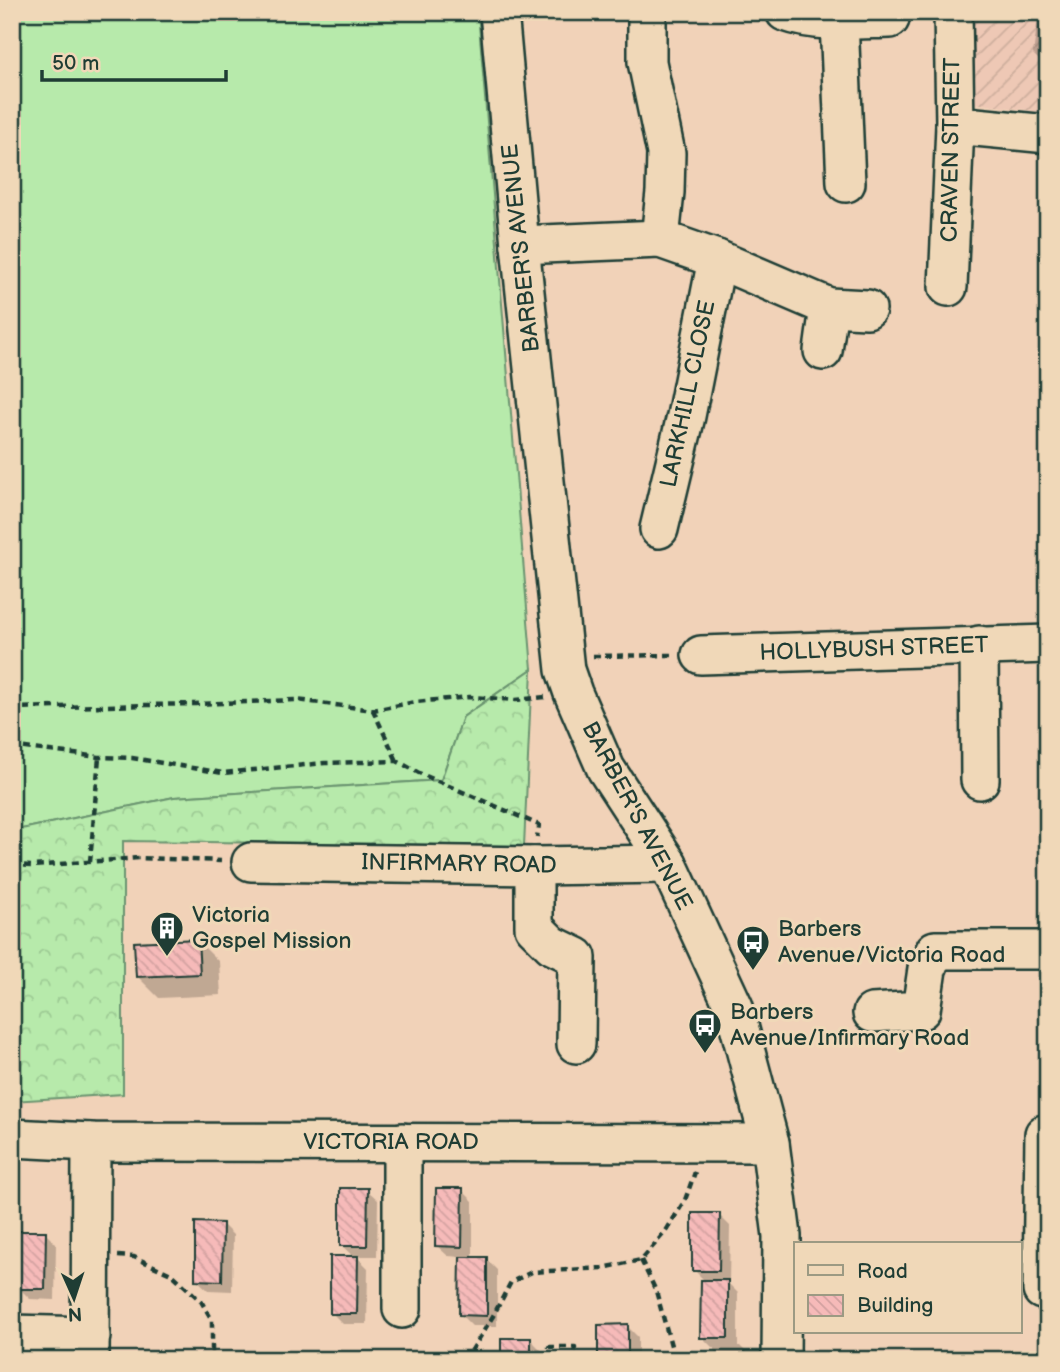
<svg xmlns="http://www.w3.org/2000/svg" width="1060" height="1372" font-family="'Balsamiq Sans',sans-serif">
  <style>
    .industrial { fill: url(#industrial-furrows) }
    .grass { fill: #b7eaab; stroke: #6b9470; stroke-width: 2 }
    .forest { fill: url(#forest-crowns); stroke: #6b9470; stroke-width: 2 }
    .shadow { fill: #0003 }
    .building { fill: url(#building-back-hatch); stroke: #1f3d34; stroke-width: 2 }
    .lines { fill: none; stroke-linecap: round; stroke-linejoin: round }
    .minor-casing { stroke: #1f3d34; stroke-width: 42 }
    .path { stroke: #1f3d34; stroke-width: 4.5; stroke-dasharray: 7 5; stroke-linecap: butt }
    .minor { stroke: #f0d8b8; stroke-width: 37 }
    .labels { text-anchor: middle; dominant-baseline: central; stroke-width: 6; stroke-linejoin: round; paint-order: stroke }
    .street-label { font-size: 23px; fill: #1f3d34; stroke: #f0d8b8 }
    .poi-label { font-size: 23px; fill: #1f3d34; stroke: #f0d8b8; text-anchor: start }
  </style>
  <defs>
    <pattern id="industrial-furrows" width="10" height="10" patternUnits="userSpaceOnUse" patternTransform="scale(1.75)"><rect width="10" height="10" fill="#eec8b5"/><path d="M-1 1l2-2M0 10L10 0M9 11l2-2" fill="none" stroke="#ccad9c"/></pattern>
    <pattern id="forest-crowns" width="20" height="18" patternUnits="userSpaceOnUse" patternTransform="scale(1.75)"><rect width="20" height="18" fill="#b7eaab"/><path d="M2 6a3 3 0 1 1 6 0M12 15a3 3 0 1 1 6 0" fill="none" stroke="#9dca94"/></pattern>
    <pattern id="building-back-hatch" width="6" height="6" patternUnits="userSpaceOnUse" patternTransform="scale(1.75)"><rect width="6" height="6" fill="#f6bab9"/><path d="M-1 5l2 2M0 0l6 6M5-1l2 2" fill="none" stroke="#d2a1a0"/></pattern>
  </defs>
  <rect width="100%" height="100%" fill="#f1d2b8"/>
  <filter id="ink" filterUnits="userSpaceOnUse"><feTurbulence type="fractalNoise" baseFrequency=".0143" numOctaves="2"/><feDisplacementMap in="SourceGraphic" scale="14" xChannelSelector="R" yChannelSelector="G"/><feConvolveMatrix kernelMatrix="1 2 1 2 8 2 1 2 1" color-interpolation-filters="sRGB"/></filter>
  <g filter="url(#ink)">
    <!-- industrial -->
    <path class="industrial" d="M970 12H1048V113L967 102Z"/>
    <!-- grass -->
    <path class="grass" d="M12 12H478L532 669 463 717 441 780 174 797 12 831Z"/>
    <!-- forest -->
    <path class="forest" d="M532 669 524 846 123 841V1094L12 1101V831L174 797 441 780 463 717Z"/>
    <!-- shadow -->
    <g class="shadow">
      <path d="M1038 18 1048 19V69L1033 54Z"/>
      <path d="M198 941 219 962 221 995 159 998 137 976Z"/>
      <path d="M367 1190 378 1200 377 1256H356L368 1268 367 1324H343L332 1313 354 1257 341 1245Z"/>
      <path d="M462 1190 473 1201V1259H486L497 1270V1326H472L461 1315 462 1257 448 1256 437 1246Z"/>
      <path d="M719 1215 730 1226 729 1284 738 1293V1346H740L751 1357V1360H715V1348H713L702 1337 703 1279 694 1270Z"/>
      <path d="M222 1224 233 1235 232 1291 208 1290 197 1280Z"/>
      <path d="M45 1233 56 1244 55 1300 30 1299 19 1288Z"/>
      <path d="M627 1326 638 1337V1360H600Z"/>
      <path d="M530 1339 541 1350V1360H503Z"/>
    </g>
    <!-- building -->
    <g class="building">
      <path d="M198 939 200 974 136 977 134 942Z"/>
      <path d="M340 1188H368L367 1246H340Z"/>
      <path d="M436 1188H463L462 1247 435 1246Z"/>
      <path d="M692 1213H720L719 1271H692Z"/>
      <path d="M195 1222 223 1223 222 1281 195 1280Z"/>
      <path d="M18 1231H46L45 1289H18Z"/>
      <path d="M330 1256H358L357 1314H330Z"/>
      <path d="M460 1257H487V1316L459 1315Z"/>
      <path d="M701 1280H728V1338H700Z"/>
      <path d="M628 1324V1360H598V1325Z"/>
      <rect x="501" y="1338" width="30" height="22"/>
    </g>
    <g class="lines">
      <defs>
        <g id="minor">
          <path d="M499 12 520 245 565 670 573 693 606 769 668 864 734 1007 770 1143 782 1236 781 1360"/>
          <path d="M647 12V62L666 153 665 192 660 239"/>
          <path d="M785 12C818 24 855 20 890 19"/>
          <path d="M839 21 846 183"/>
          <path d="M955 125 1048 134"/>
          <path d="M520 245 660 239 717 259 829 307 867 309"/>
          <path d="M948 287 955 125 953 12"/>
          <path d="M823 351 829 307"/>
          <path d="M659 529 686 416 717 259"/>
          <path d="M979 645 980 780"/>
          <path d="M701 655 1048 644"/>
          <path d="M251 862 534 866 668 864"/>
          <path d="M534 866V927L552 945 577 957 576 1044"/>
          <path d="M872 1013 921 1010 927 969 935 950H1048"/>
          <path d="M12 1138 91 1142 770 1143"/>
          <path d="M1042 1290 1044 1134"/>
          <path d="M402 1309V1142"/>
          <path d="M12 1334 91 1336"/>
          <path d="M90 1360 91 1142"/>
        </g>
      </defs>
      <!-- minor casing -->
      <use href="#minor" class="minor-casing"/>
      <!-- path -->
      <g class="path">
        <path d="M593 656 672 655"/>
        <path d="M12 708 195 704 297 700 373 710 415 702 470 697 516 700 545 697"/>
        <path d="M373 710 397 761"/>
        <path d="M12 748 17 747 99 757 132 758 223 773 325 763 397 761 419 773 539 825 537 837"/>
        <path d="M90 862 99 757"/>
        <path d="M12 865 32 866 140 858 221 861"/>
        <path d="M118 1256 134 1257 173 1275 201 1301 212 1320V1352L216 1360"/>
        <path d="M641 1260 656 1291 675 1360"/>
        <path d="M463 1360 472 1350 493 1316 511 1282 532 1272 603 1268 641 1260 666 1231 685 1200 695 1172"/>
        <path d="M549 1360V1347H575L574 1360"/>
      </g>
      <!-- minor -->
      <use href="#minor" class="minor"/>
    </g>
  </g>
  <!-- icons -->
  <defs>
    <symbol id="building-pin" viewBox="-11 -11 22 30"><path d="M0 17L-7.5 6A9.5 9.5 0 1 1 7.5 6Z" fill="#1f3d34" stroke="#f0d8b8"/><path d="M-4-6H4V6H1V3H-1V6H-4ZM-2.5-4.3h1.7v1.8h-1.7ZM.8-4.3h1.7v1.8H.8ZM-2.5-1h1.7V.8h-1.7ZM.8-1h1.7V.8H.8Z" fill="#fff"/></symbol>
    <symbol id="bus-pin" viewBox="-11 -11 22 30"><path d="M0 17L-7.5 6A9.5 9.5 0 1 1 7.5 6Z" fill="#1f3d34" stroke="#f0d8b8"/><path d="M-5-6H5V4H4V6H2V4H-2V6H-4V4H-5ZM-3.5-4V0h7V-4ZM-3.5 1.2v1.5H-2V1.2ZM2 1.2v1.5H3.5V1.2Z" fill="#fff"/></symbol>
  </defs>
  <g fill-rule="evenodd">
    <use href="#building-pin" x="148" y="909" width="38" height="52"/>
    <use href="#bus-pin" x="734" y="923" width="38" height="52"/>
    <use href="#bus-pin" x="686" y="1006" width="38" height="52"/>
  </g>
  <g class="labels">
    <!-- street labels -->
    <g class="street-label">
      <text transform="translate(951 150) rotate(-89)">CRAVEN STREET</text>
      <text transform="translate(521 248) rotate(-96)">BARBER'S AVENUE</text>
      <text transform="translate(688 394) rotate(-78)">LARKHILL CLOSE</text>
      <text transform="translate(874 649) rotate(-2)">HOLLYBUSH STREET</text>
      <text transform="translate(637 816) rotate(62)">BARBER'S AVENUE</text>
      <text transform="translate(459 864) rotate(1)">INFIRMARY ROAD</text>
      <text x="391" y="1142">VICTORIA ROAD</text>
    </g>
    <!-- poi labels -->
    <g class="poi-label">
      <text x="192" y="915">Victoria<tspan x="192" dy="26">Gospel Mission</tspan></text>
      <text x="778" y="929">Barbers<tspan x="778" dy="26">Avenue/Victoria Road</tspan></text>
      <text x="730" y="1012">Barbers<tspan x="730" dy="26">Avenue/Infirmary Road</tspan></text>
    </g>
  </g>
  <!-- margin -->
  <rect width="1060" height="1372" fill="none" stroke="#f0d8b8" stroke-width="42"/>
  <rect x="21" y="21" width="1018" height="1330" fill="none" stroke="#1f3d34" stroke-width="2.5" filter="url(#ink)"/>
  <!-- legend -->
  <rect x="794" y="1242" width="228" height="91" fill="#f0d8b8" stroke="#9c9a83" stroke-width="2"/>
  <rect x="808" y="1265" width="35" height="10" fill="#f0d8b8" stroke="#9c9a83" stroke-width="2"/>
  <text x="857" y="1278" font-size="21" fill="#1f3d34">Road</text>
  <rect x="808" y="1295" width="35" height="21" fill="url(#building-back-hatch)" stroke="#9c9a83" stroke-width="2"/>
  <text x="857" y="1312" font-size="21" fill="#1f3d34">Building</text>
  <!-- north arrow -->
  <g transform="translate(74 1298) rotate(177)" stroke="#f0d8b8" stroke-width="5" paint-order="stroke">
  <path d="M0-5L12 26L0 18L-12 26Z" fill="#1f3d34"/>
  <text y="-10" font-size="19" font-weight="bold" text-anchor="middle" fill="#1f3d34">N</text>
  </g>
  <!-- scale -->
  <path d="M42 70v10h184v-10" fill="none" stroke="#1f3d34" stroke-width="3.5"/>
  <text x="52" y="70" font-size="21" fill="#1f3d34" stroke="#f0d8b8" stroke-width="5" paint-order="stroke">50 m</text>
</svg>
